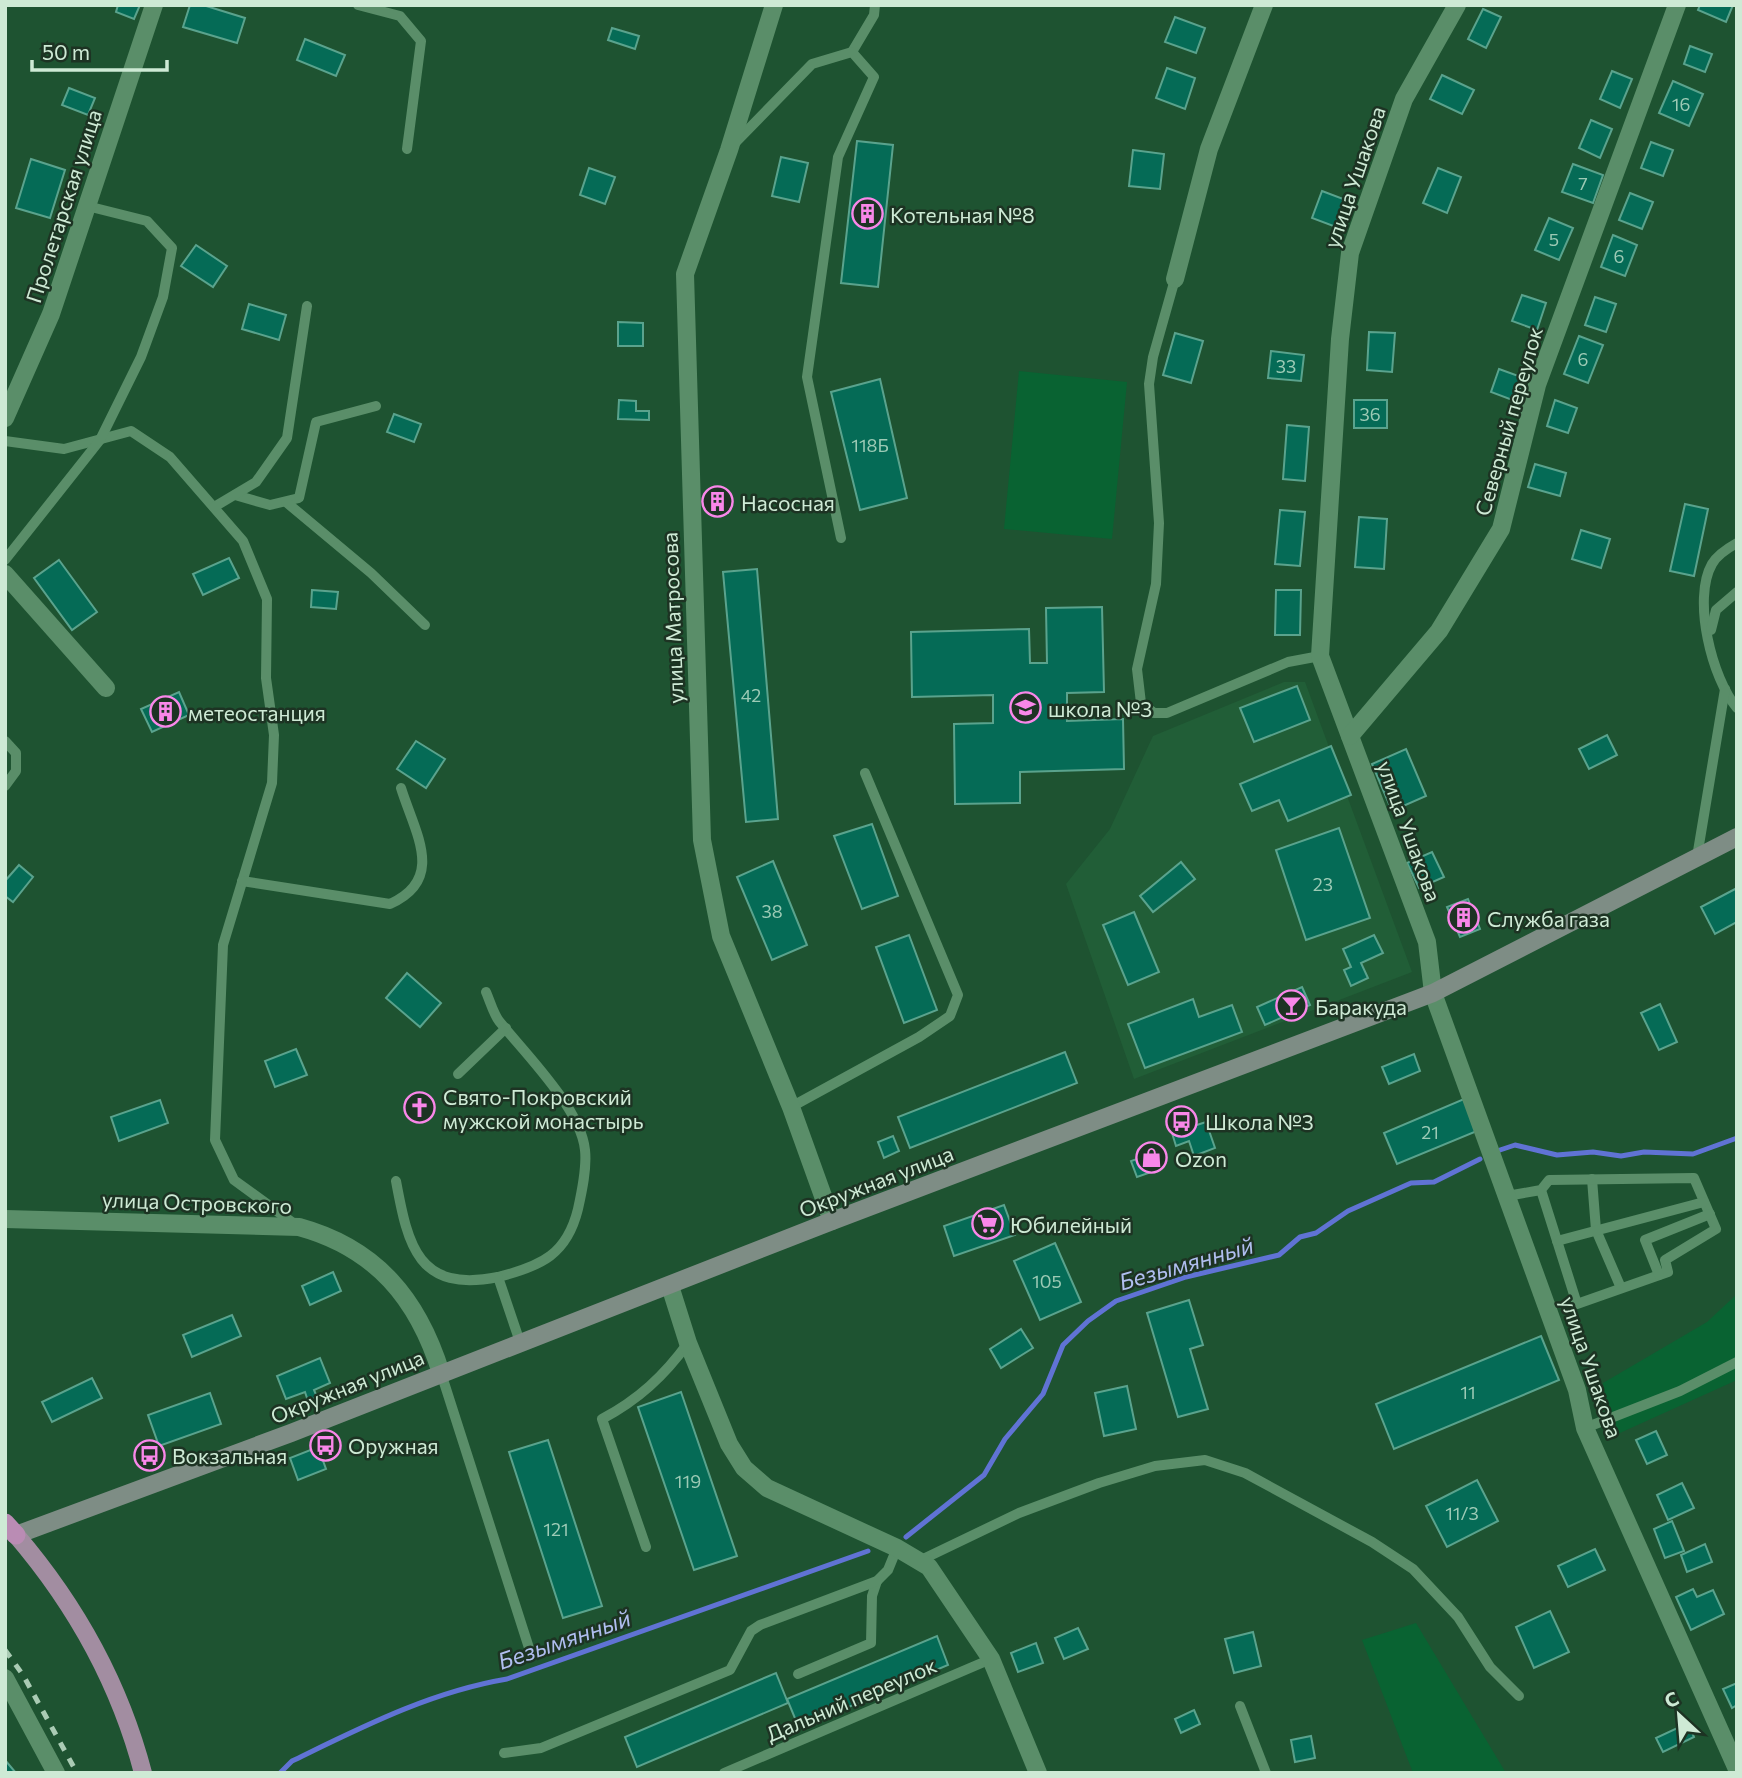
<svg xmlns="http://www.w3.org/2000/svg" width="1742" height="1778" font-family="Commissioner,sans-serif">
  <style>
    .built { fill: #215e37 }
    .green { fill: #096332 }
    .lines { fill: none; stroke-linecap: round; stroke-linejoin: round }
    .stream { stroke: #6073d4; stroke-width: 5 }
    .building { fill: #056b56; stroke: #5aa38d; stroke-width: 2 }
    .service { stroke: #5a8e69; stroke-width: 10 }
    .minor { stroke: #5a8e69; stroke-width: 18 }
    .secondary { stroke: #7e8d85; stroke-width: 18 }
    .primary { stroke: #a28da1; stroke-width: 18 }
    .trunk { stroke: #ba8cb4; stroke-width: 19 }
    .rail { stroke: #aacbb4; stroke-width: 5; stroke-dasharray: 9 9; stroke-linecap: butt }
    .labels { text-anchor: middle; dominant-baseline: central; stroke-width: 5; stroke-linejoin: round; paint-order: stroke }
    .number-label { font-size: 18px; fill: #9ccab5 }
    .street-label { font-size: 21px; fill: #ceead5; stroke: #1d3323 }
    .poi-label { font-size: 21px; fill: #ceead5; stroke: #1d3323; text-anchor: start }
    .water-label { font-size: 23px; font-style: italic; fill: #b0beef; stroke: #1d3323 }
  </style>
  <rect width="100%" height="100%" fill="#1e5331"/>
  <!-- built -->
  <path class="built" d="M1284 682H1305L1412 972 1134 1079 1066 884 1110 829 1153 736Z"/>
  <!-- green -->
  <g class="green">
    <path d="M1019 371 1127 382 1112 539 1004 529Z"/>
    <path d="M1737 1294V1380L1611 1437 1603 1383 1707 1322Z"/>
    <path d="M1416 1623 1506 1773H1413L1362 1640Z"/>
  </g>
  <g class="lines">
    <!-- stream -->
    <g class="stream">
      <path d="M1500 1150 1515 1145 1557 1155 1593 1152 1621 1156 1644 1152 1693 1154 1737 1138"/>
      <path d="M906 1537 984 1475 1005 1439 1043 1394 1063 1345 1088 1321 1116 1301 1186 1277 1279 1255 1300 1237 1316 1233 1348 1211 1411 1183 1434 1182 1480 1159"/>
      <path d="M280 1773 292 1761C362 1727 430 1692 507 1679L868 1551"/>
    </g>
  </g>
  <!-- building -->
  <g class="building">
    <path d="M118 5H140L134 19 116 12Z"/>
    <path d="M190 5H203L245 18 237 43 183 27Z"/>
    <path d="M1700 5H1733L1726 22 1698 10Z"/>
    <path d="M1483 9 1501 17 1486 48 1468 39Z"/>
    <path d="M1175 17 1205 28 1196 53 1165 42Z"/>
    <path d="M612 28 639 36 635 49 608 40Z"/>
    <path d="M305 39 345 55 336 76 297 60Z"/>
    <path d="M1690 46 1712 54 1705 72 1684 64Z"/>
    <path d="M1167 68 1195 78 1185 109 1156 98Z"/>
    <path d="M1612 71 1632 79 1620 108 1600 99Z"/>
    <path d="M1442 75 1474 90 1462 114 1430 99Z"/>
    <path d="M1673 81 1703 94 1689 126 1659 113Z"/>
    <path d="M69 88 95 98 88 115 62 105Z"/>
    <path d="M1591 120 1612 129 1600 158 1579 148Z"/>
    <path d="M857 141 893 145 878 287 841 283Z"/>
    <path d="M1651 142 1673 150 1663 176 1641 168Z"/>
    <path d="M1133 150 1164 154 1160 189 1129 186Z"/>
    <path d="M781 157 808 163 799 202 772 196Z"/>
    <path d="M31 159 65 170 50 218 16 208Z"/>
    <path d="M1573 164 1603 175 1593 203 1562 192Z"/>
    <path d="M589 168 615 177 605 204 580 195Z"/>
    <path d="M1438 168 1461 177 1447 213 1423 203Z"/>
    <path d="M1322 191 1346 200 1336 227 1312 218Z"/>
    <path d="M1630 193 1653 202 1642 229 1619 220Z"/>
    <path d="M1549 218 1573 228 1559 260 1535 250Z"/>
    <path d="M1613 235 1637 245 1625 276 1601 267Z"/>
    <path d="M196 245 227 266 213 287 181 266Z"/>
    <path d="M1522 295 1546 303 1537 330 1512 321Z"/>
    <path d="M1595 297 1616 304 1606 332 1585 325Z"/>
    <path d="M249 304 286 315 279 340 242 329Z"/>
    <path d="M618 322 643 323V346H618Z"/>
    <path d="M1369 332 1395 333 1392 372 1367 370Z"/>
    <path d="M1175 333 1203 341 1191 383 1163 375Z"/>
    <path d="M1579 336 1603 345 1588 383 1564 374Z"/>
    <path d="M1271 351 1304 355 1301 381 1268 378Z"/>
    <path d="M1499 369 1524 378 1515 401 1491 392Z"/>
    <path d="M880 379 907 498 860 510 831 392Z"/>
    <path d="M619 400 636 401V411H649V420L618 419Z"/>
    <rect x="1354" y="400" width="33" height="28"/>
    <path d="M1555 400 1577 408 1568 433 1547 426Z"/>
    <path d="M394 414 421 424 414 442 387 432Z"/>
    <path d="M1287 425 1309 427 1305 481 1283 479Z"/>
    <path d="M1535 464 1566 473 1560 496 1528 487Z"/>
    <path d="M708 492H727L728 513H708Z"/>
    <path d="M1685 504 1708 509 1694 576 1670 571Z"/>
    <path d="M1280 510 1305 512 1300 566 1275 564Z"/>
    <path d="M1359 517 1387 519 1384 569 1355 567Z"/>
    <path d="M1581 530 1610 539 1601 568 1572 559Z"/>
    <path d="M229 558 239 578 203 595 193 574Z"/>
    <path d="M59 560 97 612 72 630 34 578Z"/>
    <path d="M757 569 778 819 746 822 723 572Z"/>
    <path d="M312 590 338 592 336 609 311 607Z"/>
    <path d="M1276 590H1301L1300 635H1275Z"/>
    <path d="M1102 607 1104 692 1067 693V721L1123 719 1124 769 1020 772V803L955 804 954 724 993 723V695L912 697 911 632 1029 629 1030 663H1047L1046 608Z"/>
    <path d="M1297 686 1310 720 1254 742 1240 708Z"/>
    <path d="M179 692 189 715 152 732 141 709Z"/>
    <path d="M1607 735 1617 755 1589 769 1579 749Z"/>
    <path d="M416 741 445 759 426 788 397 769Z"/>
    <path d="M1331 746 1351 795 1288 821 1279 800 1252 811 1240 784Z"/>
    <path d="M1406 749 1426 796 1392 811 1372 764Z"/>
    <path d="M872 824 898 896 862 909 834 836Z"/>
    <path d="M1339 828 1370 918 1306 940 1276 850Z"/>
    <path d="M1432 852 1444 877 1419 888 1407 863Z"/>
    <path d="M773 861 807 945 772 960 737 877Z"/>
    <path d="M1181 862 1195 879 1153 912 1140 896Z"/>
    <path d="M19 865 33 877 13 902 5 896V881Z"/>
    <path d="M1737 888V922L1715 934 1701 907Z"/>
    <path d="M1468 899 1480 929 1460 937 1447 907Z"/>
    <path d="M1134 912 1159 972 1128 985 1103 925Z"/>
    <path d="M909 935 937 1010 904 1023 876 947Z"/>
    <path d="M1374 935 1383 953 1361 963 1368 978 1351 986 1344 970 1351 967 1343 949Z"/>
    <path d="M407 973 441 1003 420 1027 386 998Z"/>
    <path d="M1302 987 1310 1005 1265 1025 1257 1007Z"/>
    <path d="M1193 999 1199 1017 1232 1005 1242 1032 1145 1068 1128 1024Z"/>
    <path d="M1660 1004 1677 1042 1659 1050 1641 1013Z"/>
    <path d="M296 1049 307 1075 275 1087 265 1061Z"/>
    <path d="M1065 1052 1077 1083 910 1148 898 1117Z"/>
    <path d="M1414 1054 1420 1071 1389 1084 1382 1067Z"/>
    <path d="M1464 1099 1477 1131 1397 1164 1384 1133Z"/>
    <path d="M160 1100 168 1123 119 1141 111 1117Z"/>
    <path d="M1206 1122 1215 1148 1194 1156 1189 1141 1176 1146 1172 1133Z"/>
    <path d="M893 1136 899 1151 884 1158 878 1142Z"/>
    <path d="M1154 1153 1160 1169 1137 1177 1131 1161Z"/>
    <path d="M1004 1205 1015 1235 954 1256 944 1226Z"/>
    <path d="M1055 1243 1081 1302 1040 1320 1014 1261Z"/>
    <path d="M333 1272 341 1291 310 1305 302 1286Z"/>
    <path d="M1189 1300 1203 1345 1190 1349 1208 1409 1178 1417 1147 1313Z"/>
    <path d="M232 1315 241 1336 192 1357 183 1335Z"/>
    <path d="M1021 1329 1033 1348 1001 1368 990 1349Z"/>
    <path d="M1541 1336 1559 1380 1394 1449 1376 1404Z"/>
    <path d="M320 1358 330 1383 314 1390 317 1397 308 1401 305 1392 286 1399 277 1376Z"/>
    <path d="M92 1378 102 1398 52 1422 42 1402Z"/>
    <path d="M1127 1386 1136 1429 1104 1436 1095 1393Z"/>
    <path d="M681 1392 737 1556 694 1570 638 1407Z"/>
    <path d="M210 1393 221 1424 159 1446 148 1415Z"/>
    <path d="M1656 1431 1667 1455 1647 1464 1636 1440Z"/>
    <path d="M548 1440 602 1606 563 1618 509 1452Z"/>
    <path d="M318 1447 326 1469 298 1480 290 1458Z"/>
    <path d="M1477 1480 1498 1521 1447 1547 1426 1506Z"/>
    <path d="M1682 1483 1694 1508 1668 1520 1657 1495Z"/>
    <path d="M1672 1521 1684 1551 1665 1558 1654 1529Z"/>
    <path d="M1705 1544 1712 1562 1687 1572 1681 1555Z"/>
    <path d="M1595 1549 1605 1570 1568 1587 1558 1566Z"/>
    <path d="M1693 1589 1697 1597 1713 1590 1724 1614 1691 1630 1676 1597Z"/>
    <path d="M1550 1611 1569 1652 1534 1668 1516 1627Z"/>
    <path d="M1078 1628 1088 1649 1064 1659 1055 1638Z"/>
    <path d="M1253 1632 1261 1666 1234 1673 1225 1639Z"/>
    <path d="M937 1636 948 1665 799 1728 787 1699Z"/>
    <path d="M1036 1643 1043 1663 1018 1672 1011 1653Z"/>
    <path d="M776 1673 788 1703 637 1767 625 1737Z"/>
    <path d="M1737 1683V1705L1732 1708 1723 1689Z"/>
    <path d="M1194 1710 1200 1724 1181 1733 1175 1719Z"/>
    <path d="M1688 1723 1694 1737 1663 1752 1656 1738Z"/>
    <path d="M1311 1736 1315 1758 1295 1762 1291 1740Z"/>
    <path d="M5 1760 16 1773H5Z"/>
  </g>
  <g class="lines">
    <!-- service -->
    <g class="service">
      <path d="M358 5 400 16 421 41 407 149"/>
      <path d="M852 52 874 15 875 5"/>
      <path d="M733 145 812 64 852 52 874 77 838 157 807 377 841 538"/>
      <path d="M1175 279 1153 357 1149 384 1159 523 1156 584 1137 669 1141 703 1154 713H1167L1288 662 1320 656"/>
      <path d="M5 441 64 449 131 431 170 457 243 541 267 599 266 678 274 735 272 783 223 945 215 1140 234 1180 296 1225"/>
      <path d="M235 495 270 505 299 498 316 422 376 406"/>
      <path d="M286 502 371 573 425 625"/>
      <path d="M214 507 256 482 287 438 307 306"/>
      <path d="M1737 543C1728 548 1717 555 1712 564 1692 599 1712 679 1737 708"/>
      <path d="M5 560 100 440 141 357 163 297 172 248 147 221 87 206"/>
      <path d="M1711 630 1716 610 1737 592"/>
      <path d="M5 741 16 753V771L5 786"/>
      <path d="M1697 857 1725 689"/>
      <path d="M242 881 390 904C446 879 415 833 401 788"/>
      <path d="M486 992C490 1001 493 1013 499 1021 525 1053 581 1109 585 1150 587 1168 582 1191 578 1209 567 1254 542 1266 498 1277L520 1342"/>
      <path d="M458 1074 506 1028"/>
      <path d="M791 1107 919 1037 950 1016 958 995 865 773"/>
      <path d="M1592 1179 1596 1230 1621 1288"/>
      <path d="M396 1181C408 1246 418 1293 498 1277"/>
      <path d="M1507 1196 1541 1190 1549 1180 1694 1178 1716 1229 1665 1260 1668 1272 1577 1304 1541 1190"/>
      <path d="M1557 1241 1704 1202"/>
      <path d="M1659 1275 1645 1240 1710 1214"/>
      <path d="M441 1373 530 1651"/>
      <path d="M1585 1428 1680 1391 1737 1362"/>
      <path d="M646 1547 602 1419C638 1400 664 1376 688 1343"/>
      <path d="M919 1561 1019 1513 1099 1483 1155 1466 1205 1460 1245 1473 1372 1542 1413 1569 1458 1617 1490 1667 1519 1696"/>
      <path d="M798 1674 871 1643 872 1596 877 1581"/>
      <path d="M1240 1706 1266 1773"/>
      <path d="M504 1753 541 1748 730 1670 751 1631 760 1625 877 1581 888 1570 897 1548"/>
      <path d="M724 1773 991 1659"/>
    </g>
    <!-- minor -->
    <g class="minor">
      <path d="M774 5 729 150 685 274 702 840 721 936 791 1107 832 1221"/>
      <path d="M1457 5 1404 99 1350 253 1340 339 1320 656 1427 942 1433 993 1577 1390 1585 1428 1737 1769"/>
      <path d="M1175 279 1209 149 1264 5"/>
      <path d="M5 418 51 314 154 5"/>
      <path d="M5 574 106 688"/>
      <path d="M1350 736 1439 631 1501 529 1537 385 1677 5"/>
      <path d="M5 1219 299 1227C376 1248 418 1299 441 1373"/>
      <path d="M670 1286 688 1343 729 1444 744 1468 767 1488 897 1548 929 1567 991 1659 1038 1773"/>
      <path d="M5 1678 56 1773"/>
    </g>
    <!-- secondary -->
    <path class="secondary" d="M16 1535 291 1433 832 1221 1433 993 1737 837"/>
    <!-- primary -->
    <path class="primary" d="M16 1535C75 1604 120 1685 143 1773"/>
    <!-- trunk -->
    <path class="trunk" d="M5 1523 16 1535"/>
    <!-- rail -->
    <path class="rail" d="M5 1650 23 1675 77 1773"/>
  </g>
  <!-- icons -->
  <defs>
    <symbol id="building-ring" viewBox="-11 -11 22 22"><circle r="9.5" fill="#1d3323" stroke="#f987e9" stroke-width="1.5"/><path d="M-4-6H4V6H1V3H-1V6H-4ZM-2.5-4.3h1.7v1.8h-1.7ZM.8-4.3h1.7v1.8H.8ZM-2.5-1h1.7V.8h-1.7ZM.8-1h1.7V.8H.8Z" fill="#f987e9"/></symbol>
    <symbol id="school-ring" viewBox="-11 -11 22 22"><circle r="9.5" fill="#1d3323" stroke="#f987e9" stroke-width="1.5"/><path d="M0-5L7-2L0 1L-7-2ZM-4 1L0 2.5L4 1V4Q0 6-4 4Z" fill="#f987e9"/></symbol>
    <symbol id="bar-ring" viewBox="-11 -11 22 22"><circle r="9.5" fill="#1d3323" stroke="#f987e9" stroke-width="1.5"/><path d="M-6-5H6L.8 .8V4.5H3.5V6h-7V4.5H-.8V.8Z" fill="#f987e9"/></symbol>
    <symbol id="church-ring" viewBox="-11 -11 22 22"><circle r="9.5" fill="#1d3323" stroke="#f987e9" stroke-width="1.5"/><path d="M-1.2-6h2.4v3.5h3.3v2.4h-3.3V6h-2.4V-.1h-3.3v-2.4h3.3Z" fill="#f987e9"/></symbol>
    <symbol id="bus-ring" viewBox="-11 -11 22 22"><circle r="9.5" fill="#1d3323" stroke="#f987e9" stroke-width="1.5"/><path d="M-5-6H5V4H4V6H2V4H-2V6H-4V4H-5ZM-3.5-4V0h7V-4ZM-3.5 1.2v1.5H-2V1.2ZM2 1.2v1.5H3.5V1.2Z" fill="#f987e9"/></symbol>
    <symbol id="shop-ring" viewBox="-11 -11 22 22"><circle r="9.5" fill="#1d3323" stroke="#f987e9" stroke-width="1.5"/><path d="M-5-2.5h2.3a2.7 3.5 0 0 1 5.4 0H5L5.5 6h-11ZM-1.5-2.5h3a1.5 2.3 0 0 0-3 0Z" fill="#f987e9"/></symbol>
    <symbol id="supermarket-ring" viewBox="-11 -11 22 22"><circle r="9.5" fill="#1d3323" stroke="#f987e9" stroke-width="1.5"/><path d="M-6-5.5h2.5l.6 2H6L4.5 2H-2.5L-4.4-4H-6ZM-1.5 3.2a1.3 1.3 0 1 0 .1 0ZM3 3.2a1.3 1.3 0 1 0 .1 0Z" fill="#f987e9"/></symbol>
  </defs>
  <g fill-rule="evenodd">
    <use href="#building-ring" x="850" y="196" width="35" height="35"/>
    <use href="#building-ring" x="700" y="484" width="35" height="35"/>
    <use href="#school-ring" x="1008" y="690" width="35" height="35"/>
    <use href="#building-ring" x="148" y="694" width="35" height="35"/>
    <use href="#building-ring" x="1446" y="900" width="35" height="35"/>
    <use href="#bar-ring" x="1274" y="988" width="35" height="35"/>
    <use href="#church-ring" x="402" y="1090" width="35" height="35"/>
    <use href="#bus-ring" x="1164" y="1104" width="35" height="35"/>
    <use href="#shop-ring" x="1134" y="1140" width="35" height="35"/>
    <use href="#supermarket-ring" x="970" y="1206" width="35" height="35"/>
    <use href="#bus-ring" x="308" y="1428" width="35" height="35"/>
    <use href="#bus-ring" x="132" y="1438" width="35" height="35"/>
  </g>
  <g class="labels">
    <!-- number labels -->
    <g class="number-label">
      <text x="1681" y="104">16</text>
      <text x="1583" y="183">7</text>
      <text x="1554" y="239">5</text>
      <text x="1619" y="256">6</text>
      <text x="1583" y="359">6</text>
      <text x="1286" y="366">33</text>
      <text x="1370" y="414">36</text>
      <text x="870" y="445">118Б</text>
      <text x="751" y="695">42</text>
      <text x="1323" y="884">23</text>
      <text x="772" y="911">38</text>
      <text x="1430" y="1132">21</text>
      <text x="1047" y="1281">105</text>
      <text x="1468" y="1392">11</text>
      <text x="688" y="1481">119</text>
      <text x="1462" y="1513">11/3</text>
      <text x="556" y="1529">121</text>
    </g>
    <!-- street labels -->
    <g class="street-label">
      <text transform="translate(1354 177) rotate(-71)">улица Ушакова</text>
      <text transform="translate(63 206) rotate(-72)">Пролетарская улица</text>
      <text transform="translate(1508 421) rotate(-74)">Северный переулок</text>
      <text transform="translate(672 618) rotate(-92)">улица Матросова</text>
      <text transform="translate(1410 831) rotate(70)">улица Ушакова</text>
      <text transform="translate(876 1181) rotate(-21)">Окружная улица</text>
      <text transform="translate(197 1202) rotate(2)">улица Островского</text>
      <text transform="translate(1592 1367) rotate(71)">улица Ушакова</text>
      <text transform="translate(347 1386) rotate(-22)">Окружная улица</text>
      <text transform="translate(851 1699) rotate(-23)">Дальний переулок</text>
    </g>
    <!-- poi labels -->
    <g class="poi-label">
      <text x="890" y="214">Котельная №8</text>
      <text x="741" y="502">Насосная</text>
      <text x="1048" y="708">школа №3</text>
      <text x="188" y="712">метеостанция</text>
      <text x="1487" y="918">Служба газа</text>
      <text x="1315" y="1006">Баракуда</text>
      <text x="443" y="1096">Свято-Покровский<tspan x="443" dy="24">мужской монастырь</tspan></text>
      <text x="1205" y="1121">Школа №3</text>
      <text x="1175" y="1158">Ozon</text>
      <text x="1010" y="1224">Юбилейный</text>
      <text x="348" y="1445">Оружная</text>
      <text x="172" y="1455">Вокзальная</text>
    </g>
    <!-- water labels -->
    <g class="water-label">
      <text transform="translate(1186 1263) rotate(-16)">Безымянный</text>
      <text transform="translate(564 1639) rotate(-19)">Безымянный</text>
    </g>
  </g>
  <!-- border -->
  <rect width="1742" height="1778" fill="none" stroke="#ceead5" stroke-width="14"/>
  <!-- north arrow -->
  <g transform="translate(1679 1715) rotate(334)" stroke="#1d3323" stroke-width="5" paint-order="stroke">
  <path d="M0-5L12 26L0 18L-12 26Z" fill="#ceead5"/>
  <text y="-10" font-size="19" font-weight="bold" text-anchor="middle" fill="#ceead5">С</text>
  </g>
  <!-- scale -->
  <path d="M32 60v10h135v-10" fill="none" stroke="#ceead5" stroke-width="3.5"/>
  <text x="42" y="60" font-size="21" fill="#ceead5" stroke="#1d3323" stroke-width="5" paint-order="stroke">50 m</text>
</svg>
